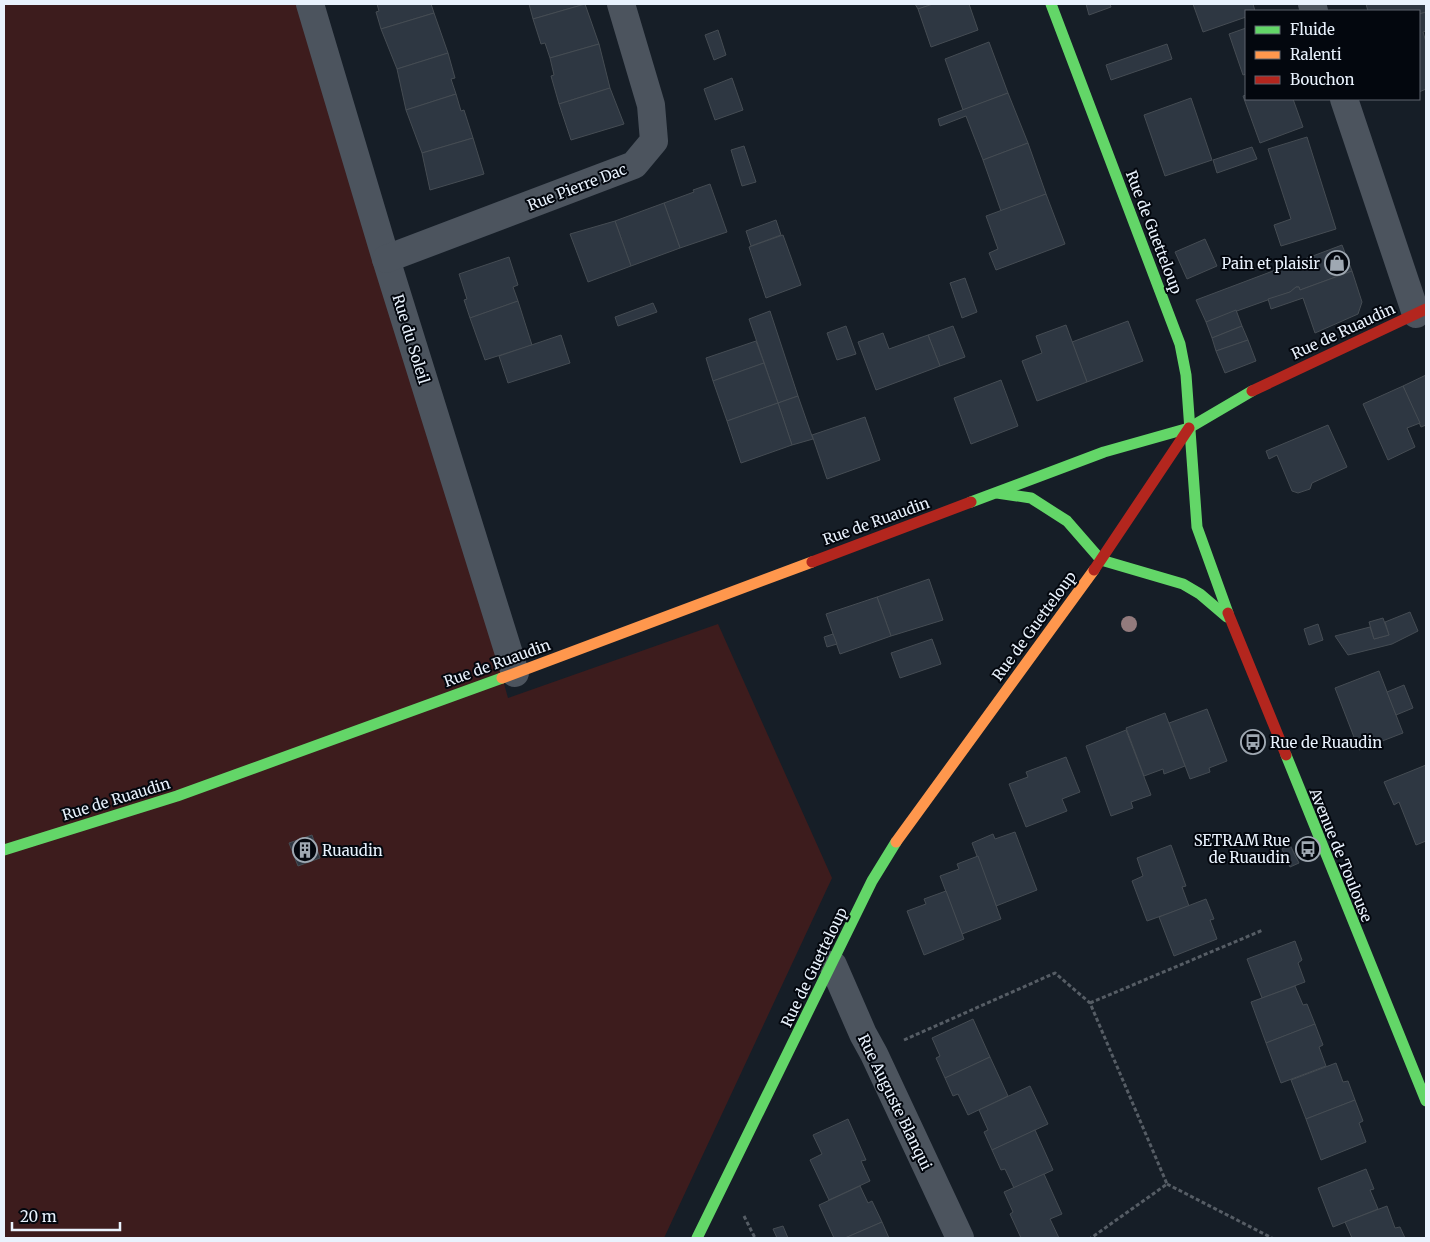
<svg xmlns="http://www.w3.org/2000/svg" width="1430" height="1242" font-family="Merriweather,serif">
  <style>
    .green { fill: #3d1c1d }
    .building { fill: #2e3742; stroke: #454c53 }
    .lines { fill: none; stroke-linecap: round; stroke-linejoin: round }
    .path { stroke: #565d65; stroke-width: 3; stroke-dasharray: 4 2.5; stroke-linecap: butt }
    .street { stroke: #4c545e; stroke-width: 28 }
    .fast { stroke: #63d668; stroke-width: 11 }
    .slow { stroke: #ff974d; stroke-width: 11 }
    .jam { stroke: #b3261e; stroke-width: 11 }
    .tree { fill: #937b7d }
    .labels { text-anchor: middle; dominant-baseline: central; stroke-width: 4; stroke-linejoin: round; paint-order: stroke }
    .street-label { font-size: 15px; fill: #e9f2fd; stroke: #03070e }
    .poi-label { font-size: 15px; fill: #e9f2fd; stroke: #03070e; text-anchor: end }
  </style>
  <rect width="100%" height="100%" fill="#161e27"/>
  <!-- green -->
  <path class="green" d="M4 4H310L386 259 508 698 718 624 832 878 664 1238H4Z"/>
  <!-- building -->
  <g class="building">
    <path d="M377 4H431L434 13 381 29 376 12 379 11Z"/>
    <path d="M529 4H585L533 19Z"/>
    <path d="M585 4 599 44 550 58 545 43 541 44 533 19Z"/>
    <path d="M915 4H933L918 9Z"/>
    <path d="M933 4H969L978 30 931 47 918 9Z"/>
    <path d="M1086 4H1110L1111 7 1089 15Z"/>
    <path d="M1193 4H1253L1255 11H1246V17L1203 32Z"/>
    <path d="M1366 4H1426V12L1419 14V11H1368Z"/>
    <path d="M1426 12V31L1423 32 1426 42V89L1419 92V14Z"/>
    <path d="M434 13 448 53 397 69 381 29Z"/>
    <path d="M1246 28V74L1243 75 1229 34Z"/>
    <path d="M718 30 726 55 714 60 705 35Z"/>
    <path d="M989 42 1008 93 963 110 945 59Z"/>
    <path d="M599 44 610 88 559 104 551 76 554 75 550 58Z"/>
    <path d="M1167 44 1172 59 1111 80 1106 65Z"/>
    <path d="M448 53 455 78 451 79 456 94 406 110 397 69Z"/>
    <path d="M732 78 743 110 715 120 704 89Z"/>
    <path d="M610 88 624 124 571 140 559 104Z"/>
    <path d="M1008 93 1028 143 983 160 966 116 940 126 938 119Z"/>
    <path d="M456 94 461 111 464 110 473 138 422 153 406 110Z"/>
    <path d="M1246 95V99H1293L1303 127 1260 143 1243 96Z"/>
    <path d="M1191 98 1212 160 1165 176 1144 115Z"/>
    <path d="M1307 137 1336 229 1281 246 1274 225 1291 219 1268 149Z"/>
    <path d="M473 138 484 174 430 190 422 153Z"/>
    <path d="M1028 143 1046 194 1001 211 983 160Z"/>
    <path d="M744 146 756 182 742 186 731 150Z"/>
    <path d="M1252 147 1257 159 1217 173 1213 160Z"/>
    <path d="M710 184 727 232 680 248 664 203 694 192 693 190Z"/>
    <path d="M1046 194 1065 244 996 270 989 253 998 249 986 216Z"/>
    <path d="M664 203 680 248 631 266 615 221Z"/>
    <path d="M776 220 781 235 751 246 746 231Z"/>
    <path d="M615 221 631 266 588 282 570 234Z"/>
    <path d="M783 235 801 285 766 298 749 247Z"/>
    <path d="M1205 239 1217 266 1187 279 1175 252Z"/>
    <path d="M1342 245 1352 271 1300 290 1299 287H1296L1290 292 1206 322 1196 300Z"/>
    <path d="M509 257 518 285 513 287 518 301 470 318 464 300 467 299 459 274Z"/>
    <path d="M1352 271 1362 302 1358 314 1315 333 1303 298 1271 309 1268 299 1290 292 1296 287H1299L1300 290Z"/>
    <path d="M965 278 977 312 962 318 950 283Z"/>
    <path d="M518 301 532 345 485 360 470 318Z"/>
    <path d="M653 303 657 312 618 326 615 317Z"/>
    <path d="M1236 310 1242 326 1212 338 1206 322Z"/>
    <path d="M770 311 798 396 778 403 749 319Z"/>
    <path d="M1128 321 1143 361 1087 382 1072 342Z"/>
    <path d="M1066 325 1087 382 1037 401 1022 361 1042 353 1036 336Z"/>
    <path d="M846 326 856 354 837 360 827 333Z"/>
    <path d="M953 326 965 357 940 366 928 335Z"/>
    <path d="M1242 326 1248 340 1216 351 1212 338Z"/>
    <path d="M883 333 889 349 928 335 940 366 876 390 858 342Z"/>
    <path d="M561 335 570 363 508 383 499 356Z"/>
    <path d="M1248 340 1256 361 1225 373 1216 351Z"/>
    <path d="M756 341 764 363 713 381 706 358Z"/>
    <path d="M764 363 778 403 727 421 713 381Z"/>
    <path d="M1426 375V425L1421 427 1403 386Z"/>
    <path d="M1001 380 1018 426 971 444 954 398Z"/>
    <path d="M1403 386 1420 423 1407 428 1415 447 1388 460 1363 404Z"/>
    <path d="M798 396 813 439 792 445 778 403Z"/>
    <path d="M778 403 792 445 741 463 727 421Z"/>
    <path d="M865 417 880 460 827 479 812 435Z"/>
    <path d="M1328 425 1347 467 1312 483 1310 489 1298 493 1292 491 1277 455 1269 459 1266 451Z"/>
    <path d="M929 579 943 620 891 636 877 597Z"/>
    <path d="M877 597 891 636 840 654 826 614Z"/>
    <path d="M1410 612 1418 631 1392 644 1348 655 1335 636 1370 627 1374 639 1389 635 1385 622Z"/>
    <path d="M1383 618 1389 635 1374 639 1369 622Z"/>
    <path d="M1318 624 1323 640 1309 645 1304 629Z"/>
    <path d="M833 634 837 644 827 647 824 637Z"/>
    <path d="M932 639 941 664 900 678 891 653Z"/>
    <path d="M1379 671 1403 733 1359 750 1335 688Z"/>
    <path d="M1404 685 1413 708 1396 715 1387 692Z"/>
    <path d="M1207 709 1227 761 1209 768 1210 772 1190 779 1169 723Z"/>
    <path d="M1165 713 1185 766 1164 774 1163 769 1144 776 1126 728Z"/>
    <path d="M1126 730 1151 795 1131 802 1133 808 1111 816 1086 746Z"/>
    <path d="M1066 757 1080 792 1062 799 1067 811 1026 827 1009 784 1028 777 1026 772Z"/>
    <path d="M1426 765V841L1416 845 1399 802 1394 805 1384 782Z"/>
    <path d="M1015 832 1037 890 996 906 972 843 993 834 995 839Z"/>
    <path d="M312 835 320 858 298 866 289 843Z"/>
    <path d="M1171 845 1186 886 1182 887 1189 906 1147 921 1132 881 1143 876 1137 858Z"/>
    <path d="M1290 845 1299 863 1290 867 1282 849Z"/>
    <path d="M978 856 1001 919 962 934 940 876 959 869 957 864Z"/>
    <path d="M946 891 964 939 924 955 907 911 926 904 924 899Z"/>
    <path d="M1206 899 1214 919 1210 920 1217 939 1174 956 1159 917Z"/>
    <path d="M1295 941 1302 960 1298 963 1305 982 1262 998 1247 959Z"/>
    <path d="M1295 986 1303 1005 1307 1004 1315 1024 1266 1043 1251 1002Z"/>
    <path d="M973 1019 990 1057 945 1078 936 1058 940 1056 932 1038Z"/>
    <path d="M1315 1024 1323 1045 1319 1047 1326 1066 1281 1083 1266 1043Z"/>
    <path d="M990 1057 1008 1096 968 1115 958 1094 953 1096 945 1078Z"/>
    <path d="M1336 1063 1343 1082 1348 1081 1355 1100 1306 1119 1291 1080Z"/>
    <path d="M1030 1086 1048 1124 992 1150 984 1132 988 1130 979 1110Z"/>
    <path d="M1355 1100 1363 1121 1359 1123 1366 1142 1321 1160 1306 1119Z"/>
    <path d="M848 1119 866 1160 861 1161 870 1181 829 1200 810 1160 822 1154 813 1135Z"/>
    <path d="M1035 1130 1053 1170 1014 1188 1005 1169 1001 1170 992 1150Z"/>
    <path d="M1366 1169 1374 1189 1370 1190 1378 1209 1333 1227 1318 1188Z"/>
    <path d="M1044 1174 1062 1214 1050 1219 1059 1238H1021L1010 1214 1013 1212 1004 1192Z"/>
    <path d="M860 1186 868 1203 872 1201 882 1222 845 1238H834L819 1205Z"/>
    <path d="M1387 1206 1395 1228 1400 1227 1405 1238H1352L1345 1222Z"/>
    <path d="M882 1222 889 1238H845Z"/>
    <path d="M783 1226 788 1238H777L773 1229Z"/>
  </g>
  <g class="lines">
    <!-- path -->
    <g class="path">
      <path d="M1090 1003 1263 930"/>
      <path d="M904 1040 1055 973 1090 1003 1167 1184 1091 1238"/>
      <path d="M1167 1184 1272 1238"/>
      <path d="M744 1216 755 1238"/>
    </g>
    <!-- street -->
    <g class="street">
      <path d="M310 4 386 259 515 673"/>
      <path d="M1312 4 1314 11"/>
      <path d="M1344 99 1416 314"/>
      <path d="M386 259 634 165 654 141 651 105 621 4"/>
      <path d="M833 965 863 1034 874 1054 960 1238"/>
    </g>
    <!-- fast -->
    <g class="fast">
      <path d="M1051 4 1180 344 1186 375 1197 527 1228 613"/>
      <path d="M997 493 1031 498 1067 521 1101 560"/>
      <path d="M971 502 1104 452 1189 428 1252 391"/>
      <path d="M1101 560 1183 584 1200 594 1227 617"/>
      <path d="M1286 755 1426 1101"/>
      <path d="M4 850 177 796 502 678"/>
      <path d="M697 1238 872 881 896 842"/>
    </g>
    <!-- slow -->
    <g class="slow">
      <path d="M502 678 812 562"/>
      <path d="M896 842 1094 570"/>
    </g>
    <!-- jam -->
    <g class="jam">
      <path d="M1252 391 1426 309"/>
      <path d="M812 562 971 502"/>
      <path d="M1094 570 1189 428"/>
      <path d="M1228 613 1286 755"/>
    </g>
  </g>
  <!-- trees -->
  <circle class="tree" cx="1129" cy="624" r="8"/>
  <!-- icons -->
  <defs>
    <symbol id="shop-ring" viewBox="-11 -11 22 22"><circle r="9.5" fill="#03070e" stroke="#9fa8b2" stroke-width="1.5"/><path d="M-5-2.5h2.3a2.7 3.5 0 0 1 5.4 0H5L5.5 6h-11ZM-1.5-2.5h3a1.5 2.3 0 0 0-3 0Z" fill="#9fa8b2"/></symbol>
    <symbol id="bus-ring" viewBox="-11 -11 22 22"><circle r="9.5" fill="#03070e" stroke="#9fa8b2" stroke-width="1.5"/><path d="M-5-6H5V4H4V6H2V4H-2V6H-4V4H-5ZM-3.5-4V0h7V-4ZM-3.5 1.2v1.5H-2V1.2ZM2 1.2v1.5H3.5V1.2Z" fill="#9fa8b2"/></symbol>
    <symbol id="building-ring" viewBox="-11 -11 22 22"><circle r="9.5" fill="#03070e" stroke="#9fa8b2" stroke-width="1.5"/><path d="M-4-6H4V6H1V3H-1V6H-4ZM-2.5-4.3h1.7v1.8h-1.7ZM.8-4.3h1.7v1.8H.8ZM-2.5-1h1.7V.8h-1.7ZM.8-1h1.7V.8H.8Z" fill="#9fa8b2"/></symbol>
  </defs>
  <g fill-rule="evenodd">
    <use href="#shop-ring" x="1323" y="249" width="28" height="28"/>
    <use href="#bus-ring" x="1239" y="728" width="28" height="28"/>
    <use href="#bus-ring" x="1294" y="835" width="28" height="28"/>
    <use href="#building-ring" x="291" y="836" width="28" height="28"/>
  </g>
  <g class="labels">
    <!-- street labels -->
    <g class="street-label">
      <text transform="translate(577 187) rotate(-21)">Rue Pierre Dac</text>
      <text transform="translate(1154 232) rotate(69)">Rue de Guetteloup</text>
      <text transform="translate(1343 331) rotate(-25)">Rue de Ruaudin</text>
      <text transform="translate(411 339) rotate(73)">Rue du Soleil</text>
      <text transform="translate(876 521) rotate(-20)">Rue de Ruaudin</text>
      <text transform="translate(1034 626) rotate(-54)">Rue de Guetteloup</text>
      <text transform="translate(497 663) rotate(-20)">Rue de Ruaudin</text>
      <text transform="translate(116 799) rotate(-17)">Rue de Ruaudin</text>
      <text transform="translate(1341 855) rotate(68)">Avenue de Toulouse</text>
      <text transform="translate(814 967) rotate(-64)">Rue de Guetteloup</text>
      <text transform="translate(895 1102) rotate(64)">Rue Auguste Blanqui</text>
    </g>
    <!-- poi labels -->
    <g class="poi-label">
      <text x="1320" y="263">Pain et plaisir</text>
      <text x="1270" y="742" text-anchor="start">Rue de Ruaudin</text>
      <text x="1290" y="840">SETRAM Rue<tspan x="1290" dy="17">de Ruaudin</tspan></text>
      <text x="322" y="850" text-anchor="start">Ruaudin</text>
    </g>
  </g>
  <!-- border -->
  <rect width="1430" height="1242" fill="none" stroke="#e9f2fd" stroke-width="10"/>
  <!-- legend -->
  <rect x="1245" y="10" width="175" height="90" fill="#03070e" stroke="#5f656e"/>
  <rect x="1255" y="26" width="25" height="8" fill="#63d668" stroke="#5f656e"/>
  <text x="1290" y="35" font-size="15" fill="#e9f2fd">Fluide</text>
  <rect x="1255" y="51" width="25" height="8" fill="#ff974d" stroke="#5f656e"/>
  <text x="1290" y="60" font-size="15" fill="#e9f2fd">Ralenti</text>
  <rect x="1255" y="76" width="25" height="8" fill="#b3261e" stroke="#5f656e"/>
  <text x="1290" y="85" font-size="15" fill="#e9f2fd">Bouchon</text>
  <!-- scale -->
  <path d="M12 1222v8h108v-8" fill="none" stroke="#e9f2fd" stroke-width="2.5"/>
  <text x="20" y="1222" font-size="15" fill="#e9f2fd" stroke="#03070e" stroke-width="4" paint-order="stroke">20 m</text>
</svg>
